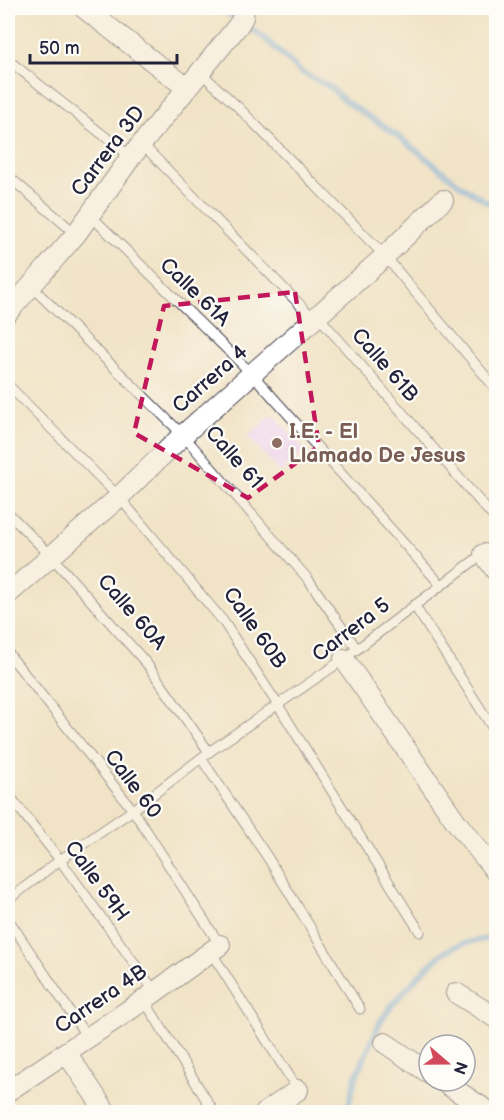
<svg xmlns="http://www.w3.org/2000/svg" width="504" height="1120" font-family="'Balsamiq Sans',sans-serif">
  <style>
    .built { fill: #eed0e7 }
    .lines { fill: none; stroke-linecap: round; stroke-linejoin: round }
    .stream { stroke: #74aae2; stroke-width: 6 }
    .lane-casing { stroke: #413f50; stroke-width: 11 }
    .street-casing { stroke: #413f50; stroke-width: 22 }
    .lane { stroke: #fff; stroke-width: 9 }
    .street { stroke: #fff; stroke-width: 20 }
    .marked { fill: none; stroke: #c2185b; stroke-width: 4.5; stroke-dasharray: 12 8; stroke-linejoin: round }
    .education-dot { fill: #8d6e63; stroke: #fdfcf7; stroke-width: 2 }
    .labels { text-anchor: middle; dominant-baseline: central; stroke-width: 4.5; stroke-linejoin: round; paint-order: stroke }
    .street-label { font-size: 21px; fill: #22223b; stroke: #fdfcf7 }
    .education-label { font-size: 21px; font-weight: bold; fill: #785e54; stroke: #fdfcf7; text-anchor: start }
  </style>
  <rect width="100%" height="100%" fill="#fdfcf7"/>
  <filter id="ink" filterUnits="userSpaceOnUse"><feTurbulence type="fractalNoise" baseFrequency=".0167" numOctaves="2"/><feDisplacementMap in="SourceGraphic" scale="12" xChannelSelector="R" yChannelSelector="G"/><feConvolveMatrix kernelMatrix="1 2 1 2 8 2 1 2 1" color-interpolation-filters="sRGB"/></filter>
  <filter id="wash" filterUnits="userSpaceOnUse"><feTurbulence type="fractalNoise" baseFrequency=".008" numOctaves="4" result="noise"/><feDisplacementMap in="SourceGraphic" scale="24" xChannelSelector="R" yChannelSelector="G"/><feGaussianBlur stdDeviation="1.35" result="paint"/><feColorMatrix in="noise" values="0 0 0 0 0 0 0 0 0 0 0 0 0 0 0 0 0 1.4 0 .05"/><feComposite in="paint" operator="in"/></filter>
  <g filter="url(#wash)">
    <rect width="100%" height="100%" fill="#f1e3c6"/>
    <!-- built -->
    <path class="built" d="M273 414 305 451 280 472 248 436Z"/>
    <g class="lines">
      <!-- stream -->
      <g class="stream">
        <path d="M223 8 231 16 263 37 301 72 330 87 345 101 398 136 459 184 496 208"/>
        <path d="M347 1112 355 1079 380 1022 392 1005 426 968 443 953 454 947 465 943 496 937"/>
      </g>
    </g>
  </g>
  <g filter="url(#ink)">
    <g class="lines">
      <defs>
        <g id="lane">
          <path d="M8 60 131 157"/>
          <path d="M200 72 238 107 385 256 496 389"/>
          <path d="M142 144 314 319"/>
          <path d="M8 176 76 234"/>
          <path d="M90 215 252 374 441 585"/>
          <path d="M31 286 183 435 308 579 357 649"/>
          <path d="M318 316 496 520"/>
          <path d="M8 385 119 497 223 621 278 705 420 932"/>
          <path d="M8 513 51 556 147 664 209 752"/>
          <path d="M414 605 496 733"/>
          <path d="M8 653 133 810 220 945"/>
          <path d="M201 758 268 858 360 1009"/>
          <path d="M8 794 60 860 155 992"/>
          <path d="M8 900 60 860 133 810 209 752 344 659 496 544"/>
          <path d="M8 919 87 1037"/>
          <path d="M211 952 298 1090"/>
          <path d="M144 1000 214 1112"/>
        </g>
        <g id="street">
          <path d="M84 8 187 88"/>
          <path d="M8 312 31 286 76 234 131 157 237 27C242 20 246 15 242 8"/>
          <path d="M484 554 496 571"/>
          <path d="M8 594 119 497 183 435 314 319 385 256 443 200"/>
          <path d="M344 659 457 823 496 872"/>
          <path d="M456 993 496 1018"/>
          <path d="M385 1043 429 1073"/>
          <path d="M66 1052 106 1112"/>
          <path d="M442 1081 489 1112"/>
          <path d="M8 1091 144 1000 220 945"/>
          <path d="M266 1112 298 1090"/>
        </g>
      </defs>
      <!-- lane casing -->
      <use href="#lane" class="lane-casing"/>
      <!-- street casing -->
      <use href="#street" class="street-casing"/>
      <!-- lane -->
      <use href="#lane" class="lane"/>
      <!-- street -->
      <use href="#street" class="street"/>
    </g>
  </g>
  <!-- marked area -->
  <path d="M0 0H504V1120H0ZM295 292 319 446 248 498 134 433 164 306Z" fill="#f1e3c6" fill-opacity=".55" fill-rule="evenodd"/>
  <path class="marked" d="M295 292 319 446 248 498 134 433 164 306Z"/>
  <!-- markers -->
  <circle class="education-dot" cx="277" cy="443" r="6"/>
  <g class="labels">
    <!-- street labels -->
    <g class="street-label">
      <text transform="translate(108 151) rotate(-53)">Carrera 3D</text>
      <text transform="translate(195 292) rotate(44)">Calle 61A</text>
      <text transform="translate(385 365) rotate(49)">Calle 61B</text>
      <text transform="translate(210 379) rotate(-41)">Carrera 4</text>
      <text transform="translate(234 457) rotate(49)">Calle 61</text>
      <text transform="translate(132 612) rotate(49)">Calle 60A</text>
      <text transform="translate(255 628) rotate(55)">Calle 60B</text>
      <text transform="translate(351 630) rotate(-37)">Carrera 5</text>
      <text transform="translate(133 784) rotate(53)">Calle 60</text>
      <text transform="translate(97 881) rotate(54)">Calle 59H</text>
      <text transform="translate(101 999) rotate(-34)">Carrera 4B</text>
    </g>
    <!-- education labels -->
    <g class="education-label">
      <text x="289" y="431">I.E. - El<tspan x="289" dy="24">Llamado De Jesus</tspan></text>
    </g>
  </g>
  <!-- margin -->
  <rect width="504" height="1120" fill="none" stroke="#fdfcf7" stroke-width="30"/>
  <!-- north arrow -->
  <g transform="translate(447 1063) rotate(110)"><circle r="28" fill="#fdfcf7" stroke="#a5a5ac" stroke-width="1.5"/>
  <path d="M0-4.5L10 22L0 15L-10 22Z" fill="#d1495b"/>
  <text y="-9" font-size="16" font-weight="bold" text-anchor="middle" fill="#22223b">N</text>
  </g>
  <!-- scale -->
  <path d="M30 54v9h147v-9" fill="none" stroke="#22223b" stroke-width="3"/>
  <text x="39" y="54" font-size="18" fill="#22223b" stroke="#fdfcf7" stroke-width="4.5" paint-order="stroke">50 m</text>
</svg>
